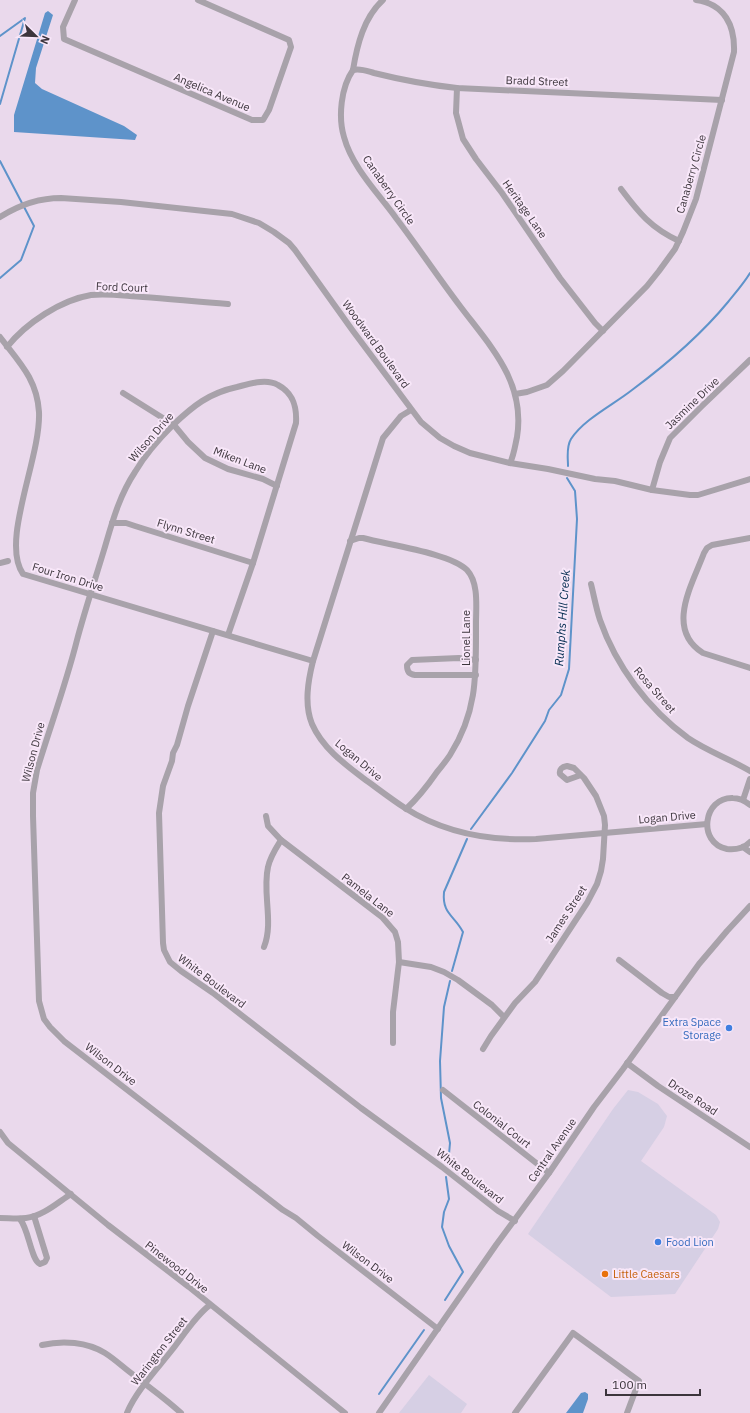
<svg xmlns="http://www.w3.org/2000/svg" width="750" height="1413" font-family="'IBM Plex Sans',sans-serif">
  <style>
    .commercial { fill: #d6cfe4 }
    .water { fill: #5e93ca }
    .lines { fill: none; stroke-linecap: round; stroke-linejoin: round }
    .stream { stroke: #5e93ca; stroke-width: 2 }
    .minor { stroke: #a8a2aa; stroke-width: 6 }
    .shop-dot { fill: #3f7fe0; stroke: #f8e7f9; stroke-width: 1.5 }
    .food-dot { fill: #e8710a; stroke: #f8e7f9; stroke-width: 1.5 }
    .labels { text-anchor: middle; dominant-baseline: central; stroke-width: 4; stroke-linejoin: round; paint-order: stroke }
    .street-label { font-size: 11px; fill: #3c353c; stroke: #f8e7f9 }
    .shop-label { font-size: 11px; fill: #366cbe; stroke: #f8e7f9; text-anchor: end }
    .food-label { font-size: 11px; fill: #c56008; stroke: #f8e7f9; text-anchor: start }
    .water-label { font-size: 12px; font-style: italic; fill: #022b4f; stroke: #f8e7f9 }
  </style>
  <rect width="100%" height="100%" fill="#ead9ec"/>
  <!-- commercial -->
  <g class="commercial">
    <path d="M628 1090 638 1092 658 1104 667 1116 664 1127 641 1161 716 1215 720 1222 718 1229 675 1294 611 1297 528 1234 613 1109Z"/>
    <path d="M429 1375 467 1404 461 1413H399Z"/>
  </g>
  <!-- water -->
  <g class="water">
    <path d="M48 11 53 15 36 68 35 83 42 89 124 126 137 135 135 140 14 132V115L45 13Z"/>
    <path d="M585 1392 588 1394V1399L583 1413H566L581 1393Z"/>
  </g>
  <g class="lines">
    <!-- stream -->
    <g class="stream">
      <path d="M0 36 25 18 0 104"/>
      <path d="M0 161 34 226 21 260 0 278"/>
      <path d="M568 466C568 458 566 447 571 439 584 419 613 405 632 390 667 364 700 336 728 302 736 292 744 283 750 273"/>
      <path d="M471 829 512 773 545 721 549 710 561 695 569 669 577 519 575 491 567 478"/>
      <path d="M452 971 463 932C454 915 442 914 444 892L467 839"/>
      <path d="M448 1165 450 1143 441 1098 440 1061 444 1007 450 981"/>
      <path d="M445 1300 463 1272 449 1246 442 1227 444 1212 449 1199 446 1177"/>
      <path d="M379 1394 424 1330"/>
    </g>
    <!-- minor -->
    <g class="minor">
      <path d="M75 0 63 27 64 39 252 120H263L269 110 291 47 289 40 198 0"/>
      <path d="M383 0C364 17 357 45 353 70 341 87 338 117 344 137 352 167 378 193 396 218 418 247 438 277 460 306 490 346 526 382 517 437 515 446 514 455 510 463"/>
      <path d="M353 70C360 68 367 71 374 73 402 80 429 85 457 88L722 100"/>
      <path d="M457 88 456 113 463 139 476 159 502 193 560 278 595 323 603 331"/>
      <path d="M621 189C639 213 651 228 679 241"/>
      <path d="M0 217C19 205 39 198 61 198L121 202 232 214 259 223 274 232 289 243 295 250 353 331 421 422 440 438 454 446 470 453 510 463 548 469 595 479 615 481 652 490 690 495H698L750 479"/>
      <path d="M0 337C19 362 37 379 39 412 41 458 0 541 23 574L313 661"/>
      <path d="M7 347C26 323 61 300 91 295 108 293 125 296 143 297 171 299 199 302 228 304"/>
      <path d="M123 393 174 425 188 442 205 458 228 469 263 479 277 486"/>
      <path d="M515 394 527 392 547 385 563 371 647 286 659 271 675 249 683 232 696 199 734 52C735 26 725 4 696 0"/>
      <path d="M411 410 401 416 383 438 313 661C308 681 304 704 312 724 322 747 343 763 363 778 377 788 391 799 405 808 444 833 490 841 536 839L707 824"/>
      <path d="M652 490 660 462 670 438 702 406 750 360"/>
      <path d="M112 523H126L135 526 253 563"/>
      <path d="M750 538 712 545 707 548 704 553C692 585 665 629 703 653L750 668"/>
      <path d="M350 541 359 538H363C388 545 450 553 467 570 479 583 476 607 476 623 476 673 478 711 450 755 446 761 442 766 437 772 428 785 418 798 406 809"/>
      <path d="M0 563 8 561"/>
      <path d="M591 584C594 596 596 608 600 620 616 666 648 709 688 738 707 751 730 759 750 771"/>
      <path d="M213 631 188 706 177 745 173 753 172 761 163 786 159 813 163 943 164 950 170 962 181 971 213 993 361 1108 442 1167 498 1211 515 1221"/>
      <path d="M228 635 253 563 296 423C297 406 293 393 278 385 266 378 249 384 237 387 209 393 193 406 173 425 159 439 145 455 135 472 119 496 112 523 104 550 95 580 85 610 77 640 66 684 50 727 37 770L33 793V816L39 1001 44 1019 50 1027 64 1041 283 1210 296 1218 318 1236 438 1329"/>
      <path d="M476 675H415C409 674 407 672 407 665L412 660 459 658 476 660"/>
      <path d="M743 800 750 779"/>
      <path d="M750 805C745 801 740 798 733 798 703 797 697 843 727 849 736 850 744 848 750 842"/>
      <path d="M266 816 268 826 281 840 382 917 395 932 398 942 399 962 393 1012V1043"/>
      <path d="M743 847 750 852"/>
      <path d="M264 947C274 922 262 893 268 867 270 857 276 848 281 840"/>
      <path d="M619 960 662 993 669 997H675"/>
      <path d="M399 962 431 967 444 972 458 980 492 1005 504 1017"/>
      <path d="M483 1049 491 1036 515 1003 535 982 587 903 597 884 601 871 603 859 605 825 604 816 596 796 584 778 574 768 567 766C562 767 559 769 560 774L567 780 581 775"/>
      <path d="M627 1063 658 1086 750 1147"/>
      <path d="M443 1090 549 1173"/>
      <path d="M0 1132 8 1143 108 1225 189 1287 345 1413"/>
      <path d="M0 1218C9 1218 17 1219 26 1218 43 1216 57 1203 71 1194"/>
      <path d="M20 1219C29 1230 31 1260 40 1264L45 1262 47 1258 34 1216"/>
      <path d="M42 1345C63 1340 87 1342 105 1353 116 1360 125 1369 135 1376 150 1388 166 1399 181 1413"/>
      <path d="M127 1413C136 1391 158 1368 172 1350 183 1336 196 1315 210 1305"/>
      <path d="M379 1413 496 1245 549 1173 594 1107 623 1069 699 964 727 931 750 906"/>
      <path d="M515 1413 573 1333 639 1381 627 1413"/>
    </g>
  </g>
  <!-- markers -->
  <g class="shop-dot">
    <circle cx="729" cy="1028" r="4"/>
    <circle cx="658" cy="1242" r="4"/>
  </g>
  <circle class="food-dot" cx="605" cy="1274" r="4"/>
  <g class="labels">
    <!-- street labels -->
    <g class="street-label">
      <text transform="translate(537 81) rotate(2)">Bradd Street</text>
      <text transform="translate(212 92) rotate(23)">Angelica Avenue</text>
      <text transform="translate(691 174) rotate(-74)">Canaberry Circle</text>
      <text transform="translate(389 190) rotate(55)">Canaberry Circle</text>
      <text transform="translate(525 209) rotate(55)">Heritage Lane</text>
      <text transform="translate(122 287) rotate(2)">Ford Court</text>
      <text transform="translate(376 344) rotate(54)">Woodward Boulevard</text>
      <text transform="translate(692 403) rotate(-44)">Jasmine Drive</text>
      <text transform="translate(151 437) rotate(-49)">Wilson Drive</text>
      <text transform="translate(240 460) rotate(21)">Miken Lane</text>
      <text transform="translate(186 531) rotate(17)">Flynn Street</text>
      <text transform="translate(68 577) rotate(17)">Four Iron Drive</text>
      <text transform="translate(466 638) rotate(-90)">Lionel Lane</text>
      <text transform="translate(655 690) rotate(49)">Rosa Street</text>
      <text transform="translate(33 752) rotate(-75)">Wilson Drive</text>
      <text transform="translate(359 760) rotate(40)">Logan Drive</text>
      <text transform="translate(667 817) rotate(-5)">Logan Drive</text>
      <text transform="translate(368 895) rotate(38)">Pamela Lane</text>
      <text transform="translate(566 914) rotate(-57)">James Street</text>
      <text transform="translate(212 981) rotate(37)">White Boulevard</text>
      <text transform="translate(111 1064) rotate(38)">Wilson Drive</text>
      <text transform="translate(693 1097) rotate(33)">Droze Road</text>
      <text transform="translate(502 1124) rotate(38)">Colonial Court</text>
      <text transform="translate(552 1150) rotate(-55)">Central Avenue</text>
      <text transform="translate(470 1176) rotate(38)">White Boulevard</text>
      <text transform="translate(368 1262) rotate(37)">Wilson Drive</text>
      <text transform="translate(177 1267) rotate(38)">Pinewood Drive</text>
      <text transform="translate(159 1351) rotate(-52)">Warington Street</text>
    </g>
    <!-- shop labels -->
    <g class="shop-label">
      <text x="721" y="1022">Extra Space<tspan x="721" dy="13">Storage</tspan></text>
      <text x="666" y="1242" text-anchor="start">Food Lion</text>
    </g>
    <!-- food labels -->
    <g class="food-label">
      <text x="613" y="1274">Little Caesars</text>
    </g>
    <!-- water labels -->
    <g class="water-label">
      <text transform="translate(562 618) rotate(-86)">Rumphs Hill Creek</text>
    </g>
  </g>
  <!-- north arrow -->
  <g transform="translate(36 36) rotate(113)" stroke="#f8e7f9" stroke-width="3" paint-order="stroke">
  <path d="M0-3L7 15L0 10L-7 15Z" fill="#3c353c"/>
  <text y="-6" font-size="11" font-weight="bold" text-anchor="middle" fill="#3c353c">N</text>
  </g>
  <!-- scale -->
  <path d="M606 1389v6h94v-6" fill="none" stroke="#3c353c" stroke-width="2"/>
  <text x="612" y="1389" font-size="12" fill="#3c353c" stroke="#f8e7f9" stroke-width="3" paint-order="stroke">100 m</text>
</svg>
